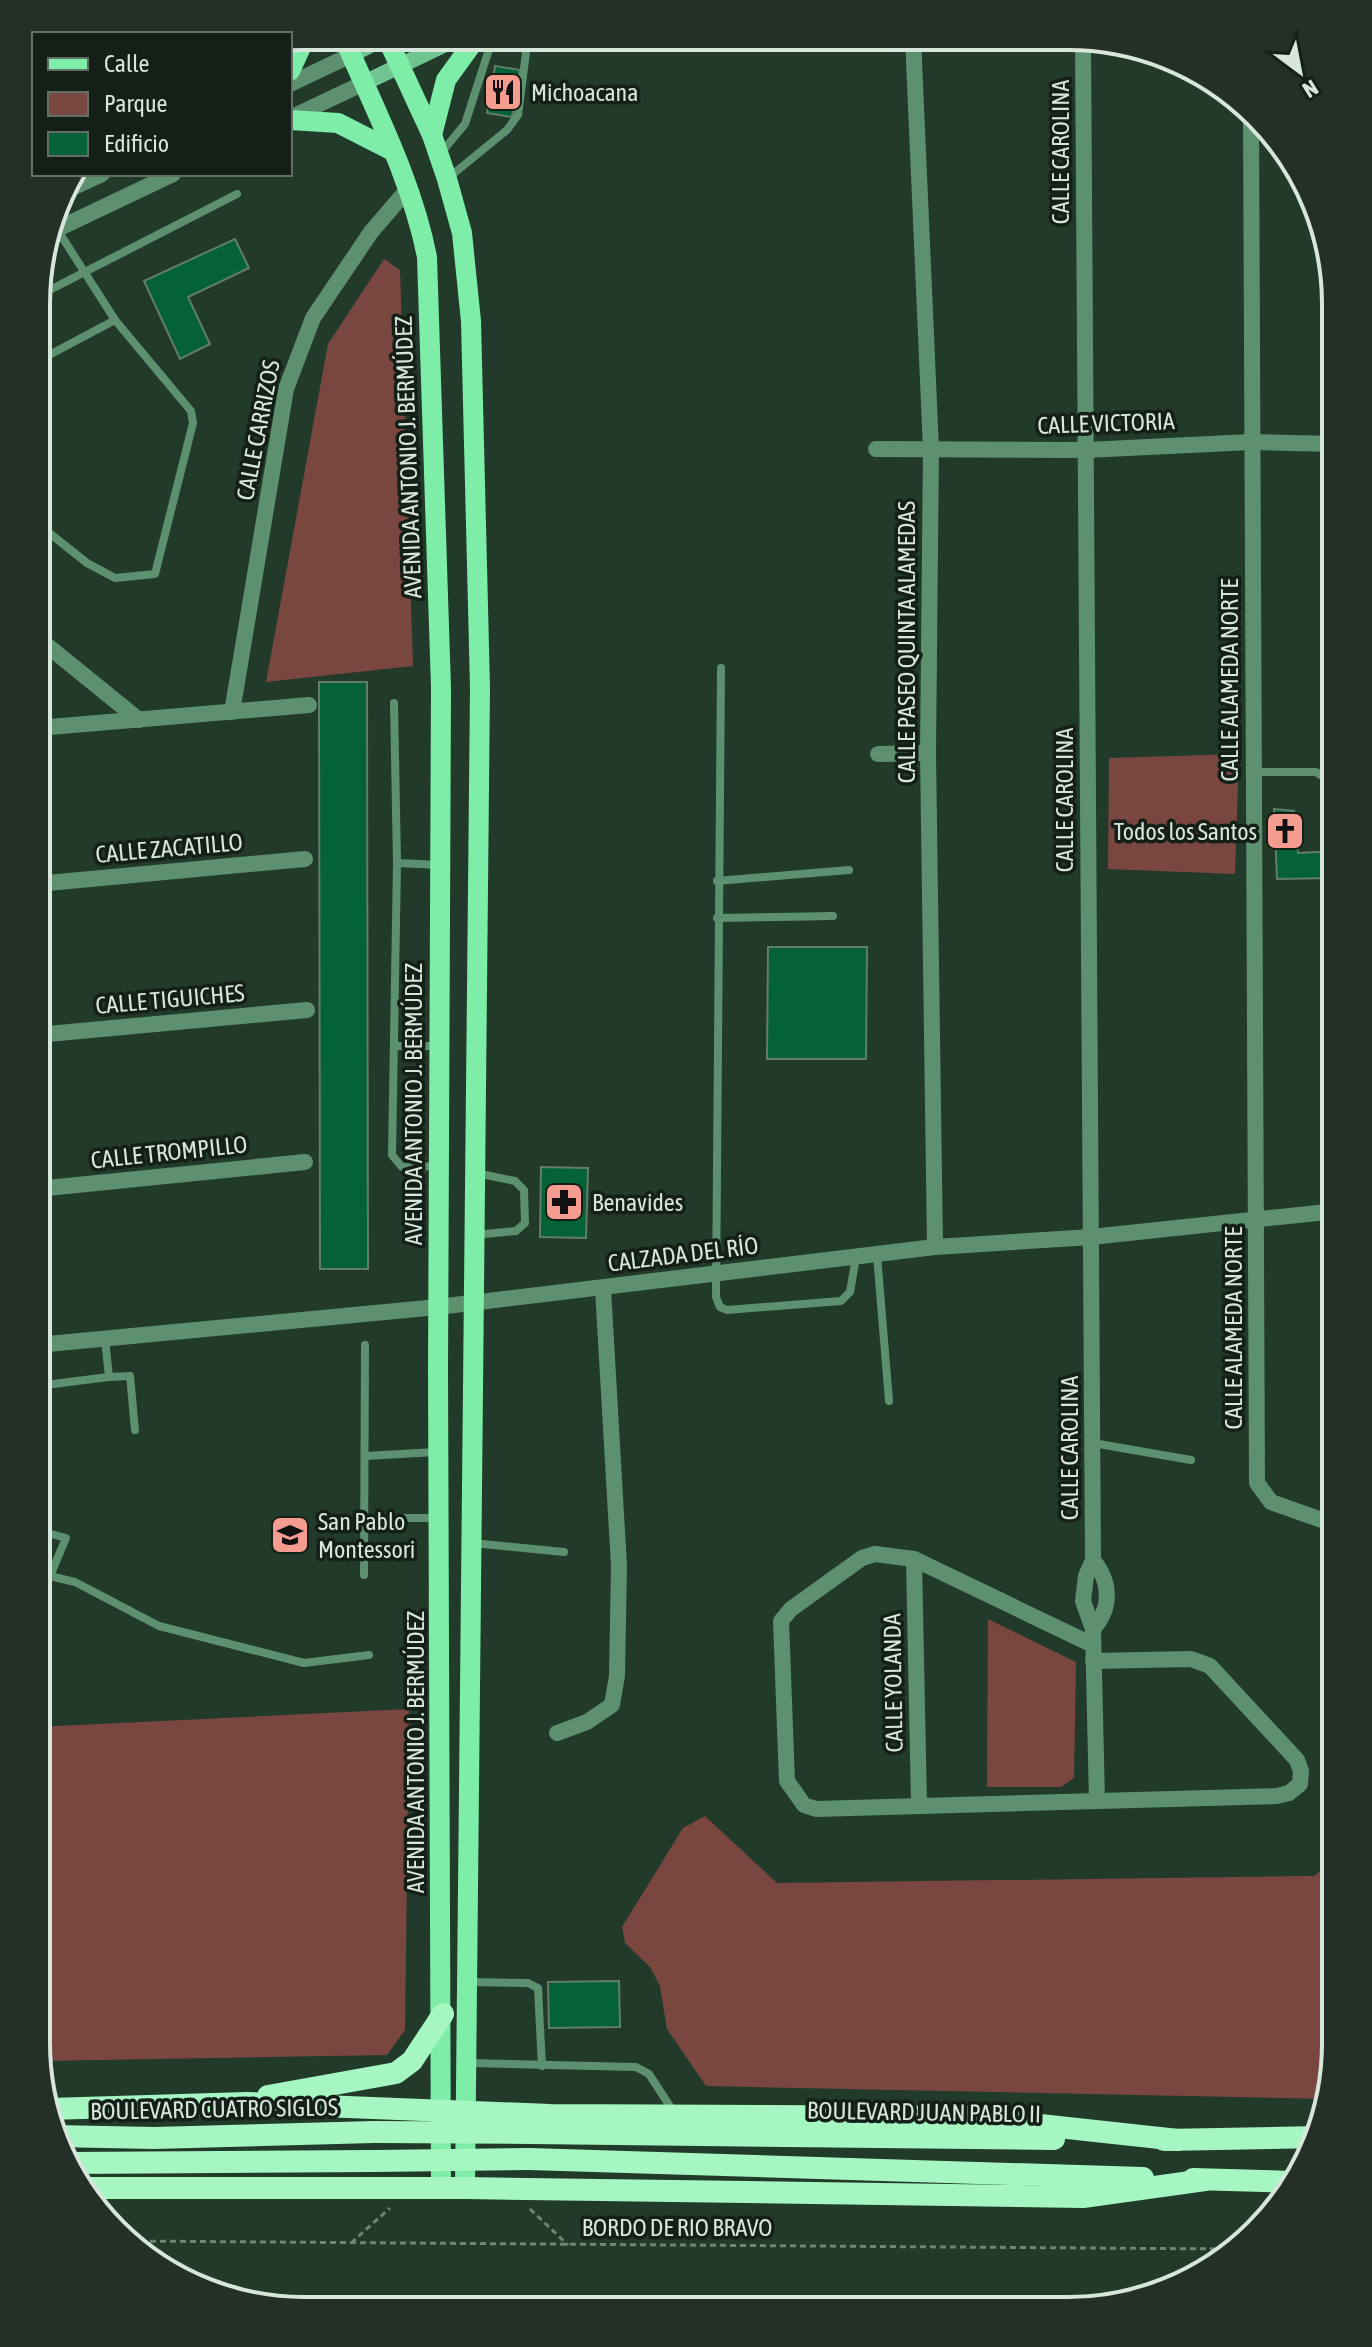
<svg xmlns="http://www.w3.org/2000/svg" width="1372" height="2347" font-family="'Asap Condensed',sans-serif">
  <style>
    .green { fill: #7a4740 }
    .building { fill: #046236; stroke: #627d6b; stroke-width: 2 }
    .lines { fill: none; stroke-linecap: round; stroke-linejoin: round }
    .path { stroke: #708476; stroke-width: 3; stroke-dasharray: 6 4; stroke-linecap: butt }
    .service { stroke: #5d906f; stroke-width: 8 }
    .minor { stroke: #5d906f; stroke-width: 16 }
    .tertiary { stroke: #5d906f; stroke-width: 16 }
    .secondary { stroke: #70c48f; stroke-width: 16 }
    .primary { stroke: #7deda8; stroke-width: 20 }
    .trunk { stroke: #a6f6c2; stroke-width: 22 }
    .trunk-bridge { stroke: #a6f6c2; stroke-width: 22 }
    .labels { text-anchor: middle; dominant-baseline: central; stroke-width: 7; stroke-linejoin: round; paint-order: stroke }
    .poi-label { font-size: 24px; fill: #d7e6db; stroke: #141f17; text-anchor: start }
    .street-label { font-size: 24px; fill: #d7e6db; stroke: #141f17 }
    .rim { fill: none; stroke: #d7e6db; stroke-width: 4 }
  </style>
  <rect width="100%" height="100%" fill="#223a2a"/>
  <!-- green -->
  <g class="green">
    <path d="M384 259 400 270 413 666 266 682 328 344Z"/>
    <path d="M1239 754 1235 874 1108 869 1109 758Z"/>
    <path d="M988 1619 1076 1662 1074 1778 1061 1787H987Z"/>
    <path d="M409 1709 405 2030 387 2055 40 2061 36 2043V1727Z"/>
    <path d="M705 1816 777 1883 1314 1876 1335 1860V2061L1326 2099 706 2086 667 2029 660 1986 650 1967 625 1943 622 1927 683 1828Z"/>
  </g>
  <!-- building -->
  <g class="building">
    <path d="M495 66 520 70 512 117 487 113Z"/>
    <path d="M235 239 249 268 188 297 210 344 180 359 144 281Z"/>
    <path d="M319 682H367L368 1269H320Z"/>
    <path d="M1274 809 1294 811 1298 853 1336 851V878L1277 879Z"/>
    <path d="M768 947H867L866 1059H767Z"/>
    <path d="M541 1167 588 1168 586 1238 540 1237Z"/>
    <path d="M619 1981 620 2027 549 2028 548 1982Z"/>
  </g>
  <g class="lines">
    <!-- path -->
    <g class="path">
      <path d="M530 2209 568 2245"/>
      <path d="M130 2241 1224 2249"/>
      <path d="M351 2243 390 2208"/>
    </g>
    <!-- service -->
    <g class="service">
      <path d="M440 154 465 124 493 37"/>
      <path d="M447 179 507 130 518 115 528 37"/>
      <path d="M38 296 237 194"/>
      <path d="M38 361 115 320"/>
      <path d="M38 524 87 563 115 578 155 574 193 423 191 411 115 320 57 229"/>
      <path d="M721 668 716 1297 720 1307 727 1310 841 1301 850 1292 856 1257"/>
      <path d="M394 703 397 863"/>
      <path d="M1254 772H1316L1324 777 1326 824"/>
      <path d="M717 881 849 870"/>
      <path d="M717 918 833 916"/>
      <path d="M395 1046H439"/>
      <path d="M438 1166 402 1167 392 1155 397 863 439 865"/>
      <path d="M475 1235 516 1231 525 1223 524 1190 515 1181 476 1173"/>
      <path d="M877 1255 889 1401"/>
      <path d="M109 1377 130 1376 135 1430"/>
      <path d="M37 1386 109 1377 105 1339"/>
      <path d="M1093 1443 1191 1460"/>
      <path d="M365 1456 436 1452"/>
      <path d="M367 1518H438"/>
      <path d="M37 1530 66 1538 50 1576"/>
      <path d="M473 1543 564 1552"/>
      <path d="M37 1573 75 1582 159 1626 304 1663 369 1655"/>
      <path d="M364 1575 365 1345"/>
      <path d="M469 1982 528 1983 538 1988 542 2066"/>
      <path d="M469 2063 636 2067 649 2074 673 2111"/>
    </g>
    <!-- minor -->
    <g class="minor">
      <path d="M913 38 931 449 928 753 935 1247"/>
      <path d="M1083 38 1093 1560 1086 1576 1083 1601 1093 1629 1097 1801"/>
      <path d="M1251 117 1257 1483 1271 1502 1336 1525"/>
      <path d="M876 449 1086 450 1251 442 1336 444"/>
      <path d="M38 638 139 720"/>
      <path d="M232 712 286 389 313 318 371 232 408 189"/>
      <path d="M38 728 309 705"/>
      <path d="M878 754 928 753"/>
      <path d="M37 884 305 859"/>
      <path d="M37 1035 307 1010"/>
      <path d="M37 1189 305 1162"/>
      <path d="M914 1559 919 1806"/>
      <path d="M1093 1629C1112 1608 1111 1582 1093 1560"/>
      <path d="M1093 1645 914 1559 875 1554 862 1558 791 1609 781 1621 787 1781 804 1805 816 1809 1277 1796 1289 1793 1300 1784 1301 1771 1297 1760 1210 1666 1191 1659 1093 1661"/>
      <path d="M557 1733 587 1722 612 1705 617 1676 619 1566 603 1289"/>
    </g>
    <!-- tertiary -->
    <g class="tertiary">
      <path d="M290 84 351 55"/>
      <path d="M290 118 364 83"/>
      <path d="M61 193 102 174"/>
      <path d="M49 233 173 174"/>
      <path d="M37 1345 438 1307 935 1247 1091 1237 1336 1211"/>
    </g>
    <!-- secondary -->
    <g class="secondary">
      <path d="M351 55 388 36"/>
      <path d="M364 83 462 36"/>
    </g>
    <!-- primary -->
    <g class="primary">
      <path d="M343 36C374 108 412 180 427 257L441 688 438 1370 441 2188"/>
      <path d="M386 36 432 135 447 179 462 233 471 321 480 688 465 2188"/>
      <path d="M290 71 306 36"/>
      <path d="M290 120 338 123 393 151"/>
      <path d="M432 135 446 80 477 37"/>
    </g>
    <!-- trunk -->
    <g class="trunk">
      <path d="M268 2096 396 2073 412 2061 443 2014"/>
      <path d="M49 2109 247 2103 550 2115 966 2117 1178 2140"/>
      <path d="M531 2133 1054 2139"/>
      <path d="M55 2136 154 2138 374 2132"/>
      <path d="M1164 2140 1318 2137"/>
      <path d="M529 2159 1143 2178"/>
      <path d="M70 2163 374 2161"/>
      <path d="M1193 2179 1294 2182"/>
      <path d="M89 2188H465L1083 2197 1205 2180"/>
    </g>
    <!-- trunk-bridge -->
    <g class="trunk-bridge">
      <path d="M374 2132 531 2133"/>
      <path d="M374 2161 529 2159"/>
    </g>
  </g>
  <!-- icons -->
  <defs>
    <symbol id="restaurant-square" viewBox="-11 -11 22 22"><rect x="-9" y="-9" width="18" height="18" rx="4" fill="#f59c90" stroke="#141f17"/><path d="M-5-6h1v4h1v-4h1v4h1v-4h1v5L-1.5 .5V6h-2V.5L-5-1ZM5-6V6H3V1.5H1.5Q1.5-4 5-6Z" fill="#111"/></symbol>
    <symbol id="church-square" viewBox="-11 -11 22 22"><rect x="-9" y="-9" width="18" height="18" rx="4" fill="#f59c90" stroke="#141f17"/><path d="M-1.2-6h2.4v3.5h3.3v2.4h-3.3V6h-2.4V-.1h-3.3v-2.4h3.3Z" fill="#111"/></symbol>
    <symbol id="pharmacy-square" viewBox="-11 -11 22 22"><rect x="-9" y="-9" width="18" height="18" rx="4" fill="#f59c90" stroke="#141f17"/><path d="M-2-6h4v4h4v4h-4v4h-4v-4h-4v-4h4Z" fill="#111"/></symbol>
    <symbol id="school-square" viewBox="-11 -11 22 22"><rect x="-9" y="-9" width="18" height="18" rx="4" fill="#f59c90" stroke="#141f17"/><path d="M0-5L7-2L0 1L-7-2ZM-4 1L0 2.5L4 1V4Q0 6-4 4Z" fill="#111"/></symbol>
  </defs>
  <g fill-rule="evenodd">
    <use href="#restaurant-square" x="481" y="70" width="44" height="44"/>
    <use href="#church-square" x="1263" y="809" width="44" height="44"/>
    <use href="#pharmacy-square" x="542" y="1180" width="44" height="44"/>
    <use href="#school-square" x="268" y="1513" width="44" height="44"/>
  </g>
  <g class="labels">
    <!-- poi labels -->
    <g class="poi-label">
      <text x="531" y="92">Michoacana</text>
      <text x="1257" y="831" text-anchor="end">Todos los Santos</text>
      <text x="592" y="1202">Benavides</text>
      <text x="318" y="1521">San Pablo<tspan x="318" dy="28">Montessori</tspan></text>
    </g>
    <!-- street labels -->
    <g class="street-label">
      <text transform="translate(1060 152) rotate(-90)">CALLE CAROLINA</text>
      <text transform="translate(1106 423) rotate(-2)">CALLE VICTORIA</text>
      <text transform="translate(258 430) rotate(-79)">CALLE CARRIZOS</text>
      <text transform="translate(408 457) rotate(-92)">AVENIDA ANTONIO J. BERMÚDEZ</text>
      <text transform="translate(906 642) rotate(-90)">CALLE PASEO QUINTA ALAMEDAS</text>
      <text transform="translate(1229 680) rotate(-90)">CALLE ALAMEDA NORTE</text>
      <text transform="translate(1064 800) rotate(-90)">CALLE CAROLINA</text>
      <text transform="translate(169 848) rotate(-5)">CALLE ZACATILLO</text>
      <text transform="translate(170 999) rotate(-5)">CALLE TIGUICHES</text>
      <text transform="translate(413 1104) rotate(-90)">AVENIDA ANTONIO J. BERMÚDEZ</text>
      <text transform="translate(169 1152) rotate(-6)">CALLE TROMPILLO</text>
      <text transform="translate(683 1254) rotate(-7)">CALZADA DEL RÍO</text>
      <text transform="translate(1233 1328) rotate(-90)">CALLE ALAMEDA NORTE</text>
      <text transform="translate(1069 1448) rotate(-90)">CALLE CAROLINA</text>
      <text transform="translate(893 1683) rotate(-91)">CALLE YOLANDA</text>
      <text transform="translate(415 1752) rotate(-90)">AVENIDA ANTONIO J. BERMÚDEZ</text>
      <text transform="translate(214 2109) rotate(-1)">BOULEVARD CUATRO SIGLOS</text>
      <text transform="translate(924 2112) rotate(1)">BOULEVARD JUAN PABLO II</text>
      <text x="677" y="2227">BORDO DE RIO BRAVO</text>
    </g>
  </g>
  <!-- crop -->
  <path d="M0 0H1372V2347H0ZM304 50H1068A254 254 0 0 1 1322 304V2043A254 254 0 0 1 1068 2297H304A254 254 0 0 1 50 2043V304A254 254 0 0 1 304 50Z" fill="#242f27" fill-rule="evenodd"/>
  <path class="rim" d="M304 50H1068A254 254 0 0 1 1322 304V2043A254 254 0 0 1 1068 2297H304A254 254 0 0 1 50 2043V304A254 254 0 0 1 304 50Z"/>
  <!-- legend -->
  <rect x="32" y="32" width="260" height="144" fill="#141f17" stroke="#626f65" stroke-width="2"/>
  <rect x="48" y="58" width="40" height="12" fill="#7deda8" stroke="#626f65" stroke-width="2"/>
  <text x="104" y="72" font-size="24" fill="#d7e6db">Calle</text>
  <rect x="48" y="92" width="40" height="24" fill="#7a4740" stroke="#626f65" stroke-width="2"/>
  <text x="104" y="112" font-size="24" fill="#d7e6db">Parque</text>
  <rect x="48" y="132" width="40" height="24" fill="#046236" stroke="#626f65" stroke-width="2"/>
  <text x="104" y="152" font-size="24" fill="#d7e6db">Edificio</text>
  <!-- north arrow -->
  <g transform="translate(1300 72) rotate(148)" stroke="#141f17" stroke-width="6" paint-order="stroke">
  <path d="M0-6L14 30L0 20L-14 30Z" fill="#d7e6db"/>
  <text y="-12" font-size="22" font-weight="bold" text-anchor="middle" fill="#d7e6db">N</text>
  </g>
</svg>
